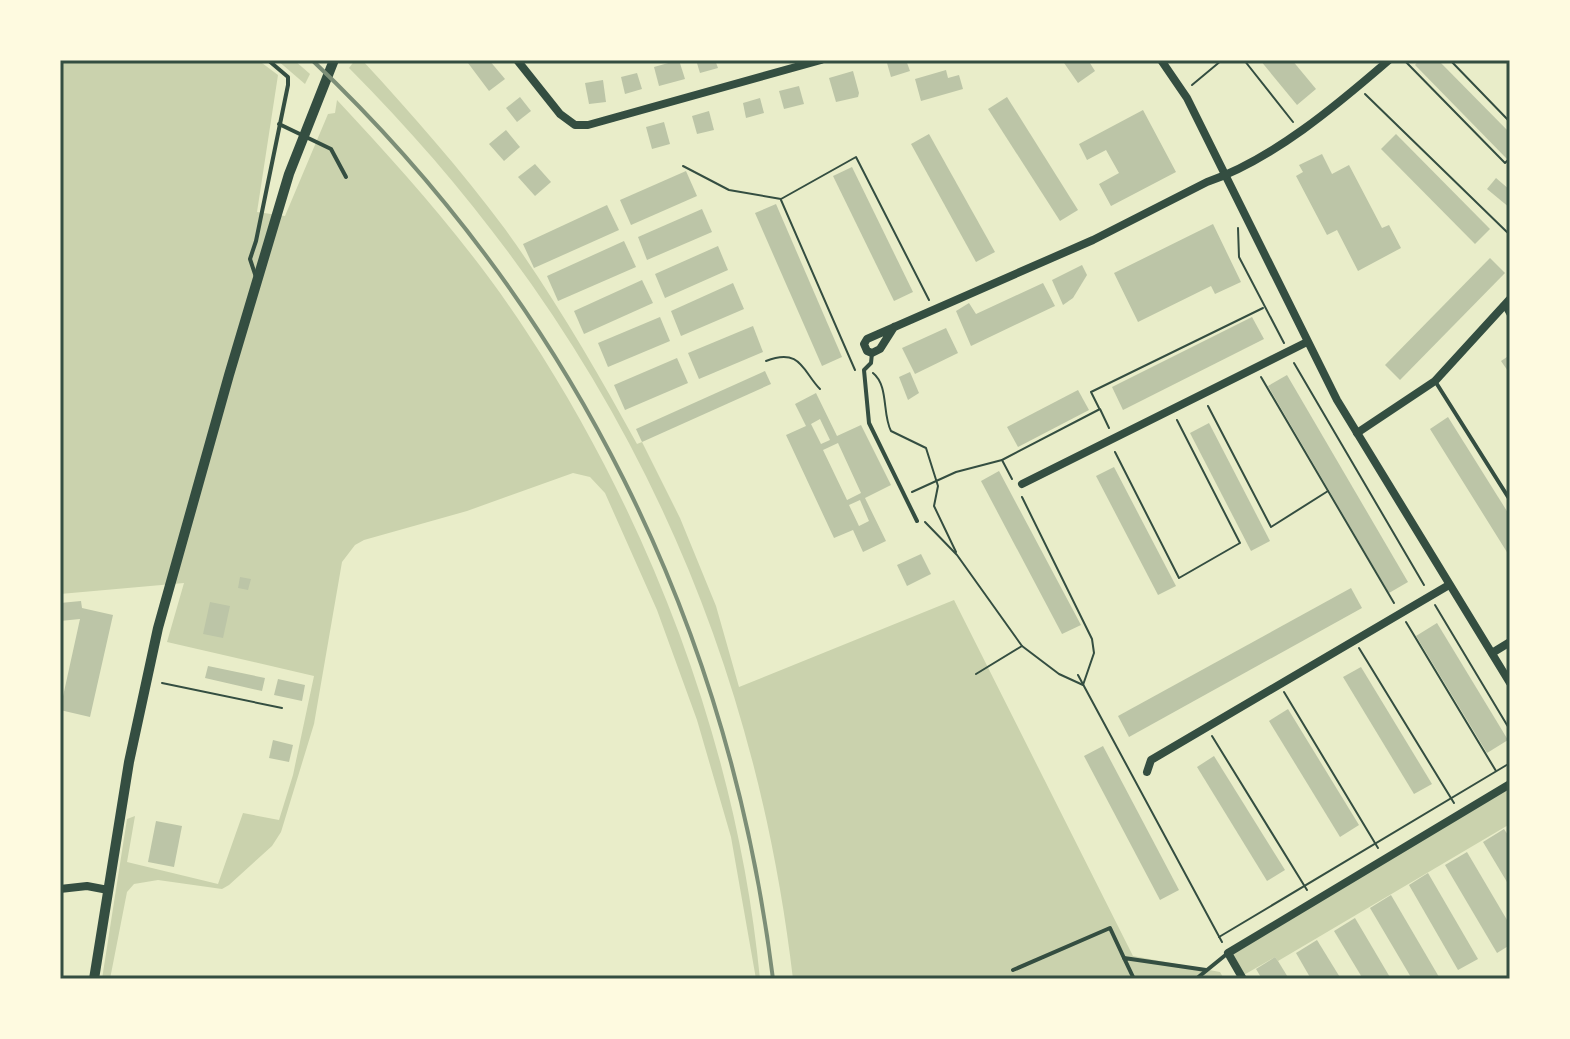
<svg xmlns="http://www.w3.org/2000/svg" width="1570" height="1039" font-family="Signika,sans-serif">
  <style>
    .green { fill: #cad2ad }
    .building { fill: #bcc5a7; fill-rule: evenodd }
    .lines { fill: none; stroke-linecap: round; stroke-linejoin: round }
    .path { stroke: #344e41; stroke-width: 2 }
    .service { stroke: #344e41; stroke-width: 4 }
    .minor { stroke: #344e41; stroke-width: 8 }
    .tertiary { stroke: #344e41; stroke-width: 10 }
    .rail { stroke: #7c8e77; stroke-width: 4 }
    .neatline { fill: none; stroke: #344e41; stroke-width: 3 }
  </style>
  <rect width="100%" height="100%" fill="#e9edc9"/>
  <!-- green -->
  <g class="green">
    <path d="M60 60H258L278 75 257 212 285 216 328 114 335 113 337 100C406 174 473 249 528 334 653 525 738 752 760 979H756L731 837 697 720 657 610 605 493 590 477 573 473 467 511 364 540 355 545 342 562 314 724 281 832 272 846 229 885 222 889 158 880 134 884 127 892 110 979H102L127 819 135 816 127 862 218 884 243 813 279 820 293 775 314 676 167 642 184 583 60 594Z"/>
    <path d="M277 60H294L310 74 305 84Z"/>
    <path d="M355 60H362C412 114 461 170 505 229 554 297 597 371 637 444L642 442 680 518 716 606 739 687 954 600 1133 956 1220 972 1224 979H793C751 621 602 322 349 68Z"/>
    <path d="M1510 784V824L1278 961 1275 957 1242 976 1228 953Z"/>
  </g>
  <!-- building -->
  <g class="building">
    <path d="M472 60H489L505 79 489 91 468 63Z"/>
    <path d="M679 60 685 79 659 86 654 67Z"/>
    <path d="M696 60H715L718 68 700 73Z"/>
    <path d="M898 60H906L910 71 891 77 887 63Z"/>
    <path d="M1062 60H1088L1095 71 1078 83Z"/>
    <path d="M1260 60H1292L1316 89 1297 105Z"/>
    <path d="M1419 60H1438L1510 133V156L1507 159 1415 65Z"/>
    <path d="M946 70 948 78 959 75 963 89 921 101 915 79Z"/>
    <path d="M853 71 859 93 858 97 836 102 829 78Z"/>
    <path d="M637 73 642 89 625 94 621 77Z"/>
    <path d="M603 80 606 102 589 104 585 83Z"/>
    <path d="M799 86 804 104 784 109 779 91Z"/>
    <path d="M520 97 531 111 517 122 506 108Z"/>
    <path d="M1007 97 1078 210 1060 221 988 109Z"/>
    <path d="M760 98 764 113 746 118 743 103Z"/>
    <path d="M1143 110 1176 172 1111 206 1099 184 1119 173 1106 150 1087 160 1079 144Z"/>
    <path d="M709 111 714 130 697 134 692 116Z"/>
    <path d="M664 122 670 144 652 149 646 127Z"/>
    <path d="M506 130 520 147 504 161 489 144Z"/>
    <path d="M929 134 995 252 976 262 911 144Z"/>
    <path d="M1396 134 1490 229 1475 244 1381 149Z"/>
    <path d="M1322 154 1332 174 1349 165 1382 228 1389 225 1401 248 1358 271 1337 230 1327 235 1296 176 1303 172 1299 165Z"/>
    <path d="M535 164 551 182 535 196 518 177Z"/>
    <path d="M852 167 913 292 894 301 833 176Z"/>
    <path d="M686 171 697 196 631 225 620 200Z"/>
    <path d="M1496 178 1510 190V208L1487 189Z"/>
    <path d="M776 204 842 357 822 366 755 213Z"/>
    <path d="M607 205 619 230 534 268 523 244Z"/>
    <path d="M702 209 712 232 647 260 638 237Z"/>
    <path d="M1213 224 1241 282 1215 294 1211 286 1138 322 1114 273Z"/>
    <path d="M624 241 636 267 558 301 547 276Z"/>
    <path d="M718 246 728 270 665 298 655 274Z"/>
    <path d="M1490 258 1505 273 1400 380 1385 365Z"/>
    <path d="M1082 265 1087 275 1073 298 1063 305 1052 280Z"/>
    <path d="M642 280 653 303 584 334 574 311Z"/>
    <path d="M733 283 744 309 681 336 671 311Z"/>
    <path d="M1043 283 1055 306 971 346 956 311 969 303 976 314Z"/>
    <path d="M660 317 670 341 608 367 598 343Z"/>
    <path d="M1252 317 1264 339 1123 410 1112 387Z"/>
    <path d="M753 326 763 352 699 379 688 353Z"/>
    <path d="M946 328 958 353 915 374 902 348Z"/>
    <path d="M1510 355V374L1501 361Z"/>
    <path d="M677 358 688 383 625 410 614 385Z"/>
    <path d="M765 371 771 384 642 442 636 429Z"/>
    <path d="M910 372 919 393 908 400 899 377Z"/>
    <path d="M1287 375 1408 582 1389 593 1268 386Z"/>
    <path d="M1078 390 1089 410 1018 447 1007 427Z"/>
    <path d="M816 393 837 436 861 425 891 485 865 498 886 541 863 552 853 530 834 538 786 435 806 426 795 404ZM820 419 830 440 821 444 811 424ZM838 443 861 493 847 500 823 450ZM860 500 869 521 859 526 849 505Z"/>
    <path d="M1448 417 1510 516V557L1430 429Z"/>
    <path d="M1209 423 1270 541 1251 551 1190 433Z"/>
    <path d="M1114 467 1176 586 1158 595 1096 476Z"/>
    <path d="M999 471 1081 625 1062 634 981 481Z"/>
    <path d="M921 554 931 574 907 586 897 565Z"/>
    <path d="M240 577 251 579 248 590 238 588Z"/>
    <path d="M1351 588 1362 608 1129 737 1118 716Z"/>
    <path d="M81 601 82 608 113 615 90 717 60 710 80 619 60 621V603Z"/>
    <path d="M210 602 230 606 223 638 203 634Z"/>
    <path d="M1437 623 1508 740 1487 753 1416 636Z"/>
    <path d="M208 666 265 678 262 691 205 678Z"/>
    <path d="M1361 667 1432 784 1414 794 1343 677Z"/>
    <path d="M278 679 305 685 302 701 274 695Z"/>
    <path d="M1288 709 1359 825 1340 837 1269 721Z"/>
    <path d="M273 740 293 745 289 762 269 758Z"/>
    <path d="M1103 746 1179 890 1160 900 1084 756Z"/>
    <path d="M1214 756 1285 870 1267 881 1197 767Z"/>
    <path d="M156 821 182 826 174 867 148 862Z"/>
    <path d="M1504 829 1510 838V887L1483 842Z"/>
    <path d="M1467 852 1510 925V945L1497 953 1445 865Z"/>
    <path d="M1428 873 1478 959 1458 970 1409 885Z"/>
    <path d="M1391 895 1439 977 1436 979H1412L1370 908Z"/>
    <path d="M1355 918 1391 979H1363L1334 931Z"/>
    <path d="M1317 940 1341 979H1311L1296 953Z"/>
    <path d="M1275 957 1278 961 1289 979H1262L1256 969Z"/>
  </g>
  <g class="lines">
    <!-- path -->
    <g class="path">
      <path d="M1244 60 1293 122"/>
      <path d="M1404 60 1505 163 1510 158"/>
      <path d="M1450 60 1510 122"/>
      <path d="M1192 85 1222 60"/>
      <path d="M1365 94 1510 235"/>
      <path d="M683 166 729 190 781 199 856 157 929 300"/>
      <path d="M781 200 855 370"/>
      <path d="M1238 228 1239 257 1284 343"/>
      <path d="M766 361C801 347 803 372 820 389"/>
      <path d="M1294 363 1424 585"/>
      <path d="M873 373C889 386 882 414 891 431L926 448 938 486 934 506 956 552"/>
      <path d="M1261 377 1394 603"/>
      <path d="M1208 406 1271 527 1328 491"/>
      <path d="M1099 408 1091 392 1263 308"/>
      <path d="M1115 452 1179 578 1240 543 1177 420"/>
      <path d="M1002 460 1100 409 1109 428"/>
      <path d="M912 492 956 472 1002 460 1012 479"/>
      <path d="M925 522 957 555 1022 646 1059 674 1083 685 1094 653 1092 639 1022 497"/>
      <path d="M1435 605 1510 730"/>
      <path d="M1406 622 1496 771"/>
      <path d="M1359 648 1454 803"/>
      <path d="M976 674 1022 646"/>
      <path d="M1078 675 1222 942"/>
      <path d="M162 683 282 708"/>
      <path d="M1284 692 1378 848"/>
      <path d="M1212 736 1307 890"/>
      <path d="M1219 937 1510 763"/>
    </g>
    <!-- service -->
    <g class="service">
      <path d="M279 124 331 149 346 177"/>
      <path d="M256 277 250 259 256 241 288 85V77L268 60"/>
      <path d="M1505 308 1510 317"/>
      <path d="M872 353 871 363 864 370 869 423 917 521"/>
      <path d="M1435 381 1510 500"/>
      <path d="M1013 970 1110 928 1124 958"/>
      <path d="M1134 979 1124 958 1206 970"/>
      <path d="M1196 979 1228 953"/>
    </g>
    <!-- minor -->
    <g class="minor">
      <path d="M517 60 560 114 575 125H588L821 60"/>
      <path d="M1161 60 1187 98 1337 400 1510 683"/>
      <path d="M894 327 880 349 872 353 867 351 864 344 867 339 1093 240 1207 182C1272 160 1337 105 1389 60"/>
      <path d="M1357 433 1435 381 1510 299"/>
      <path d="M1022 484 1307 342"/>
      <path d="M1492 653 1510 642"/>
      <path d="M1147 772 1151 760 1449 585"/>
      <path d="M60 889 87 886 108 890"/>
      <path d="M1243 979 1228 953 1510 784"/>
    </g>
    <!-- tertiary -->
    <path class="tertiary" d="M94 979 129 762 158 628 229 375 289 174 334 60"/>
    <!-- rail -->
    <path class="rail" d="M312 60C572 307 729 624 773 979"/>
  </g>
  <!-- border -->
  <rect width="1570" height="1039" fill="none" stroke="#fefae0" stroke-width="124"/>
  <rect x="62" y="62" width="1446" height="915" class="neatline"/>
</svg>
